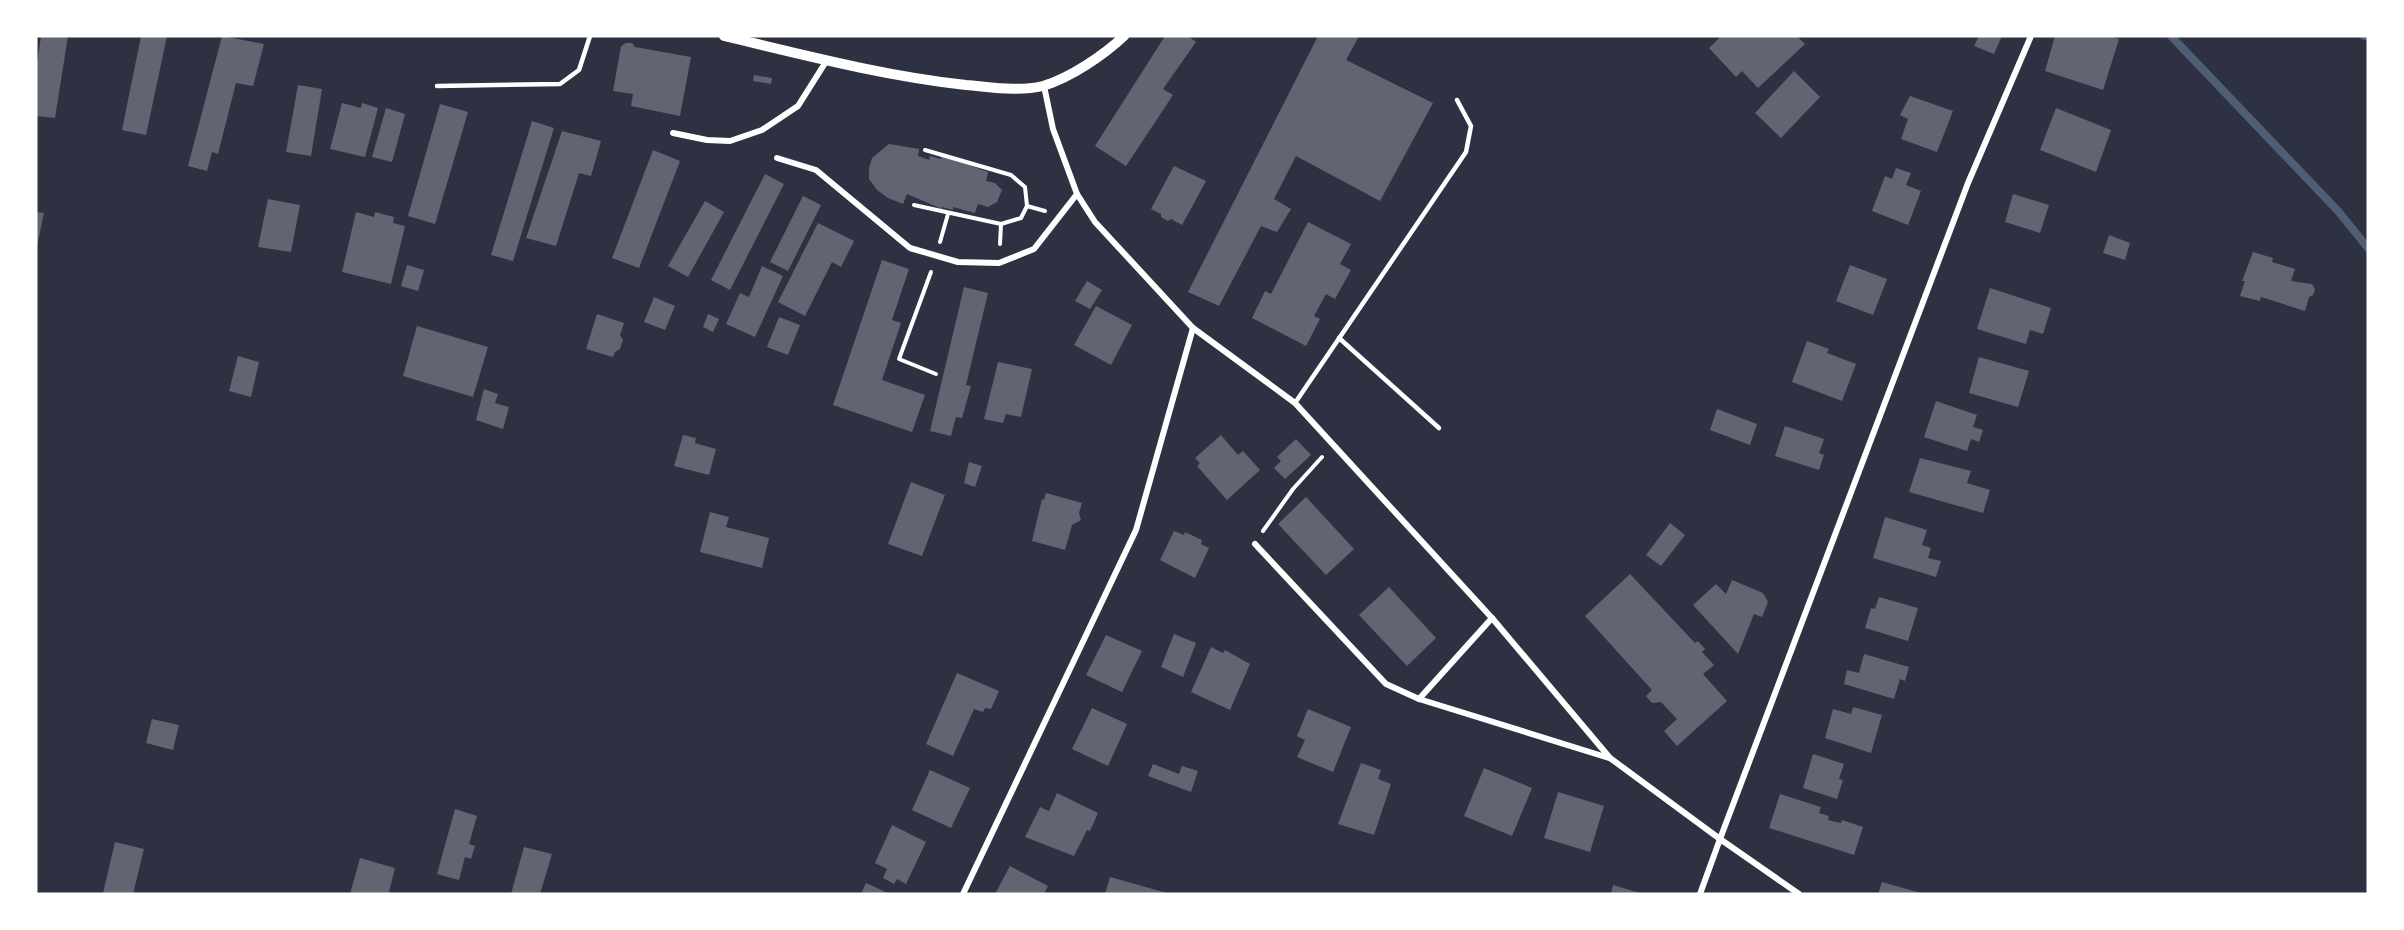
<svg xmlns="http://www.w3.org/2000/svg" width="2404" height="930" font-family="Signika,sans-serif">
  <style>
    .lines { fill: none; stroke-linecap: round; stroke-linejoin: round }
    .stream { stroke: #4f5d75; stroke-width: 8 }
    .building { fill: #626471 }
    .path { stroke: #fff; stroke-width: 4 }
    .service { stroke: #fff; stroke-width: 4.5 }
    .minor { stroke: #fff; stroke-width: 6 }
    .tertiary { stroke: #fff; stroke-width: 10 }
  </style>
  <rect width="100%" height="100%" fill="#2d3142"/>
  <g class="lines">
    <!-- stream -->
    <g class="stream">
      <path d="M2171 36 2338 211 2368 248"/>
      <path d="M2364 36H2368"/>
    </g>
  </g>
  <!-- building -->
  <g class="building">
    <path d="M41 36H68L55 118 36 116V70Z"/>
    <path d="M141 36H167L146 135 122 130Z"/>
    <path d="M222 36 264 44 253 86 236 83 218 154 212 152 207 171 188 166Z"/>
    <path d="M1165 36H1188L1196 42 1163 89 1173 95 1126 166 1095 146Z"/>
    <path d="M1318 36H1359L1346 60 1433 103 1380 201 1296 156 1274 199 1291 209 1277 232 1261 226 1219 306 1188 292Z"/>
    <path d="M1721 36H1797L1805 44 1758 88 1742 71 1736 77 1709 48Z"/>
    <path d="M1979 36H2002L1994 54 1974 46Z"/>
    <path d="M2055 36H2109L2119 39 2103 90 2045 71Z"/>
    <path d="M626 43H632L635 47 691 57 680 116 631 106 633 94 613 91 621 46Z"/>
    <path d="M1794 71 1820 97 1781 138 1755 113Z"/>
    <path d="M754 75 772 78 771 84 753 81Z"/>
    <path d="M298 85 322 89 311 156 286 152Z"/>
    <path d="M1910 96 1953 111 1937 152 1901 139 1908 119 1900 115Z"/>
    <path d="M342 103 361 108 362 103 378 108 365 157 330 149Z"/>
    <path d="M440 104 468 112 435 224 408 216Z"/>
    <path d="M386 108 405 114 392 162 372 157Z"/>
    <path d="M2056 108 2111 130 2096 172 2040 150Z"/>
    <path d="M532 121 554 128 513 261 491 255Z"/>
    <path d="M562 131 601 141 591 176 579 173 556 246 526 238Z"/>
    <path d="M889 144 919 149 918 156 929 160 930 156 941 159 942 155 988 172 986 181 995 183 1002 190 997 202 988 207 978 204 975 213 953 207V210L942 207V209L907 194 903 204 888 198 877 190 869 179V168L872 158Z"/>
    <path d="M653 150 680 161 639 268 612 258Z"/>
    <path d="M1174 166 1206 181 1182 225 1171 219 1168 221 1161 217V214L1151 209Z"/>
    <path d="M1896 168 1911 173 1906 185 1921 191 1908 225 1872 211 1885 176 1892 179Z"/>
    <path d="M765 174 784 184 730 290 711 280Z"/>
    <path d="M2013 194 2049 205 2040 233 2005 222Z"/>
    <path d="M803 196 821 205 788 271 770 262Z"/>
    <path d="M268 199 300 205 291 252 258 247Z"/>
    <path d="M705 201 724 212 688 277 668 266Z"/>
    <path d="M36 212 44 213 37 246H36Z"/>
    <path d="M356 212 374 217 375 212 394 217 393 223 405 226 391 284 342 272Z"/>
    <path d="M1308 222 1351 244 1340 264 1351 270 1335 299 1326 294 1314 316 1320 319 1306 346 1252 318 1265 291 1271 294Z"/>
    <path d="M818 223 854 241 841 267 832 262 805 316 778 302Z"/>
    <path d="M2109 235 2130 243 2125 260 2103 253Z"/>
    <path d="M2253 252 2273 258 2272 262 2295 269 2291 281 2312 284 2315 289 2313 295 2309 297 2305 311 2261 297 2260 301 2240 296 2245 281H2242Z"/>
    <path d="M882 260 909 269 892 320 901 323 882 380 925 395 912 432 833 405Z"/>
    <path d="M407 265 424 270 418 291 401 286Z"/>
    <path d="M1850 265 1887 279 1873 315 1836 301Z"/>
    <path d="M762 266 783 276 755 337 726 324 740 293 749 297Z"/>
    <path d="M1087 281 1102 290 1090 309 1075 301Z"/>
    <path d="M964 287 988 293 966 385 971 386 962 418 956 417 951 436 930 431Z"/>
    <path d="M1990 288 2051 308 2043 334 2030 330 2026 344 1977 329Z"/>
    <path d="M654 297 675 306 665 330 644 322Z"/>
    <path d="M1096 306 1132 325 1111 365 1074 345Z"/>
    <path d="M597 314 624 323 620 335 623 340 620 349 615 352 613 357 586 349Z"/>
    <path d="M708 314 719 319 713 332 703 327Z"/>
    <path d="M779 317 800 325 788 355 767 347Z"/>
    <path d="M417 326 488 347 473 397 403 376Z"/>
    <path d="M1807 341 1829 349 1827 353 1856 364 1842 401 1792 382Z"/>
    <path d="M238 356 259 362 251 397 229 391Z"/>
    <path d="M1979 357 2029 371 2018 407 1969 393Z"/>
    <path d="M998 362 1032 369 1021 417 1006 414 1003 423 984 419Z"/>
    <path d="M484 389 498 394 495 403 509 407 503 429 476 420Z"/>
    <path d="M1936 401 1977 415 1973 427 1983 430 1979 442 1971 439 1967 451 1924 437Z"/>
    <path d="M1717 409 1757 424 1750 445 1710 430Z"/>
    <path d="M1785 426 1824 439 1819 453 1824 455 1819 470 1775 456Z"/>
    <path d="M683 435 696 438 695 443 716 449 709 475 674 466Z"/>
    <path d="M1221 435 1238 455 1243 451 1260 470 1227 500 1197 466 1200 463 1195 458Z"/>
    <path d="M1296 439 1311 455 1285 479 1274 468 1281 461 1277 457Z"/>
    <path d="M1920 458 1971 471 1967 483 1990 490 1983 513 1909 492Z"/>
    <path d="M969 462 982 466 975 487 964 483Z"/>
    <path d="M911 482 945 495 922 556 888 544Z"/>
    <path d="M1046 493 1082 503 1079 513 1081 520 1072 525 1065 550 1032 541 1042 499 1044 500Z"/>
    <path d="M1306 497 1354 549 1326 575 1278 524Z"/>
    <path d="M710 512 729 517 726 527 769 538 762 568 700 552Z"/>
    <path d="M1885 517 1927 530 1922 545 1931 548 1928 558 1941 561 1936 577 1873 558Z"/>
    <path d="M1670 523 1685 535 1661 566 1646 555Z"/>
    <path d="M1174 531 1184 535 1185 532 1202 540 1201 544 1209 548 1195 578 1160 560Z"/>
    <path d="M1630 574 1695 643 1698 641 1705 649 1702 652 1714 665 1703 674 1727 701 1677 746 1664 731 1677 719 1661 702 1652 703 1646 696 1652 690 1585 616Z"/>
    <path d="M1732 580 1763 593 1768 602 1762 617 1754 614 1738 654 1693 605 1716 584 1726 594Z"/>
    <path d="M1389 587 1436 638 1407 666 1359 615Z"/>
    <path d="M1879 597 1918 608 1908 641 1865 628 1871 608 1875 609Z"/>
    <path d="M1174 634 1196 643 1183 677 1161 667Z"/>
    <path d="M1106 635 1142 651 1122 692 1086 675Z"/>
    <path d="M1211 647 1223 653 1225 650 1250 664 1230 710 1191 692Z"/>
    <path d="M1864 654 1909 667 1905 681 1900 679 1894 699 1844 684 1847 670 1859 673Z"/>
    <path d="M957 673 999 691 991 709 985 708 983 712 974 709 953 756 926 744Z"/>
    <path d="M1853 707 1882 715 1871 753 1825 738 1833 709 1851 714Z"/>
    <path d="M1092 708 1127 724 1108 766 1072 749Z"/>
    <path d="M1308 709 1351 727 1333 772 1297 757 1305 740 1297 736Z"/>
    <path d="M152 719 179 725 173 750 146 743Z"/>
    <path d="M1813 754 1844 764 1839 779 1843 780 1837 799 1803 788Z"/>
    <path d="M1361 763 1381 770 1378 779 1391 784 1374 835 1338 824Z"/>
    <path d="M1153 764 1179 774 1182 766 1198 771 1191 792 1148 776Z"/>
    <path d="M1484 768 1532 788 1512 836 1464 816Z"/>
    <path d="M930 770 970 788 951 828 912 810Z"/>
    <path d="M1558 792 1604 806 1590 852 1544 838Z"/>
    <path d="M1057 793 1098 813 1090 831 1087 830 1074 856 1025 837 1040 807 1049 811Z"/>
    <path d="M1780 794 1821 807 1819 813 1829 816 1828 820 1841 823 1842 820 1863 827 1854 855 1769 828Z"/>
    <path d="M455 809 477 816 469 844 475 846 471 859 465 857 459 880 437 874Z"/>
    <path d="M892 825 926 842 906 884 897 879 894 884 883 878 887 869 875 863Z"/>
    <path d="M115 842 144 849 133 894 103 893Z"/>
    <path d="M524 847 552 854 540 894H511Z"/>
    <path d="M360 858 395 868 389 892 393 894H350Z"/>
    <path d="M1010 866 1048 886 1044 894H995Z"/>
    <path d="M1110 877 1167 893V894H1105Z"/>
    <path d="M1882 882 1921 893V894H1878Z"/>
    <path d="M866 883 890 894H861Z"/>
    <path d="M1613 885 1640 893V894H1611Z"/>
  </g>
  <g class="lines">
    <!-- path -->
    <g class="path">
      <path d="M925 150 1011 175 1025 187 1027 206 1045 211"/>
      <path d="M914 205 1001 224 1021 218 1027 206"/>
      <path d="M940 242 948 214"/>
      <path d="M1000 244 1001 224"/>
      <path d="M931 272 899 359 936 374"/>
      <path d="M1263 531 1293 489 1322 457"/>
    </g>
    <!-- service -->
    <g class="service">
      <path d="M437 86 560 84 579 70 590 36"/>
      <path d="M1339 338 1439 428"/>
      <path d="M1295 403 1466 152 1471 126 1457 100"/>
    </g>
    <!-- minor -->
    <g class="minor">
      <path d="M1044 86 1053 129 1077 194 1095 222 1193 328 1295 403 1492 618 1610 758 1720 839 1968 183 2031 36"/>
      <path d="M673 133 707 140 730 141 762 130 798 106 827 60"/>
      <path d="M777 158 816 170 910 248 958 262 999 263 1034 249 1077 194"/>
      <path d="M1255 544 1386 684 1419 699 1609 758"/>
      <path d="M1419 699 1492 618"/>
      <path d="M963 894 1136 530 1193 328"/>
      <path d="M1700 894 1720 839 1799 894"/>
    </g>
    <!-- tertiary -->
    <path class="tertiary" d="M724 36C804 55 884 76 966 85 991 87 1018 92 1043 86 1070 78 1104 55 1124 36"/>
  </g>
  <!-- border -->
  <rect width="2404" height="930" fill="none" stroke="#ffffff" stroke-width="75"/>
</svg>
